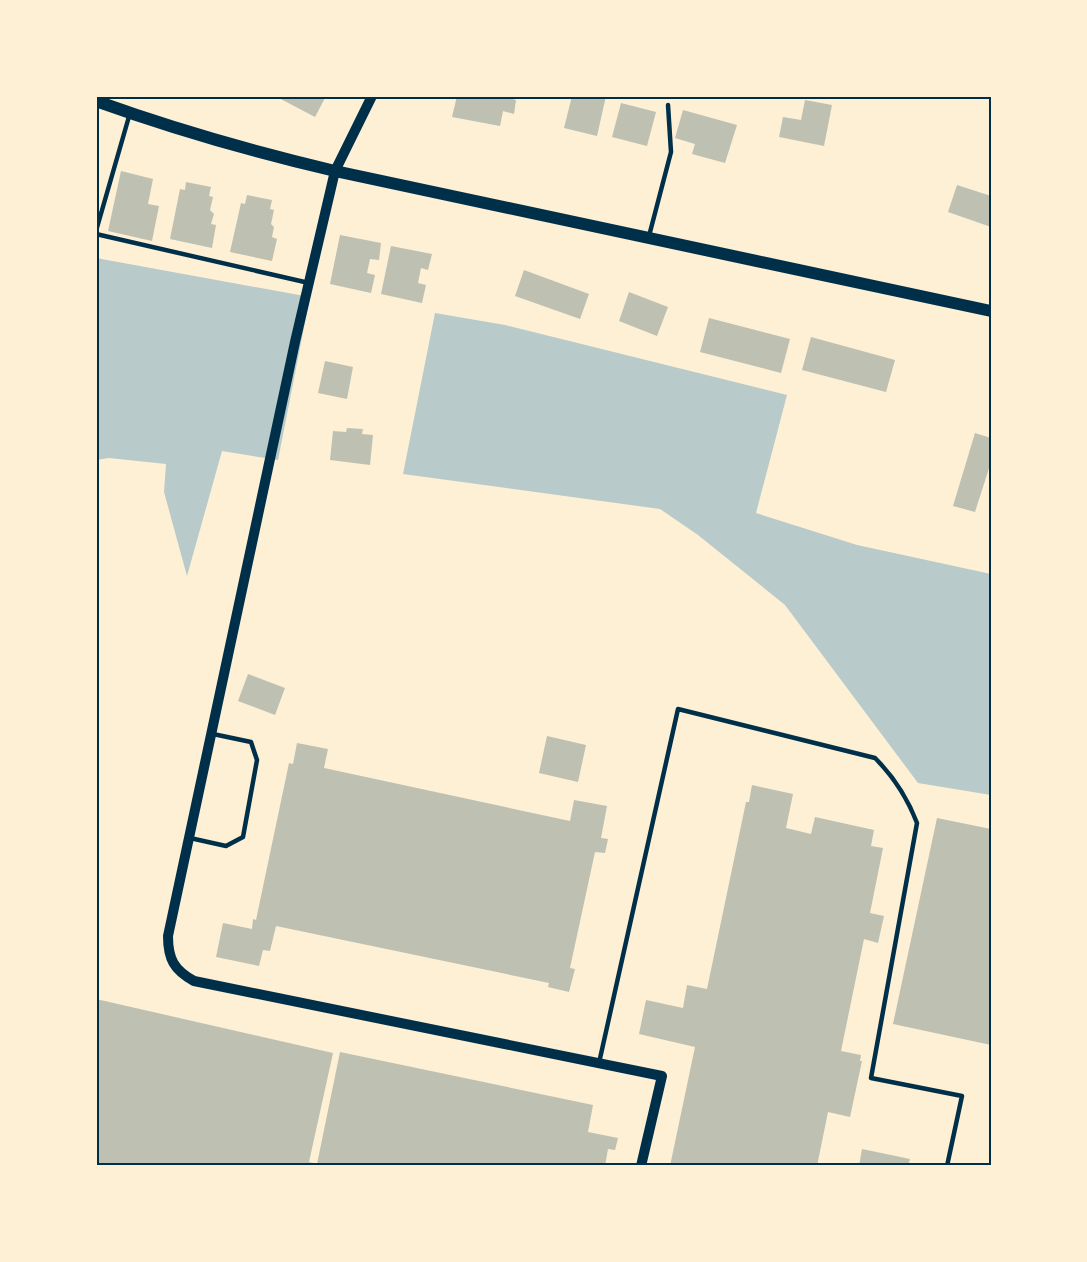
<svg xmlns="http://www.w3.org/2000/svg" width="1087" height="1262" font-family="'DejaVu Sans',sans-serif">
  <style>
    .green { fill: #b9caca }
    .building { fill: #bec0b2 }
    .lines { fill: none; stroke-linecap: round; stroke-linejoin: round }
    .service { stroke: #003049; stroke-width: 4.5 }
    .tertiary { stroke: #003049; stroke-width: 10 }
    .secondary { stroke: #003049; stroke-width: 12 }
    .neatline { fill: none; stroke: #003049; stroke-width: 2 }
  </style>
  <rect width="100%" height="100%" fill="#fdf0d5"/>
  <!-- green -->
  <g class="green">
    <path d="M96 258 310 297 278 460 222 451 187 576 164 492 166 464 109 458 96 460Z"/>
    <path d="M435 313 505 325 787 395 756 513 857 545 991 574V795L918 783 785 605 698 535 660 509 403 474Z"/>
  </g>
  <!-- building -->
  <g class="building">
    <path d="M275 96H326L315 117Z"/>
    <path d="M457 96H502L516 100 514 114 503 111 500 126 452 117Z"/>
    <path d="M572 96H606L597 136 564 128Z"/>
    <path d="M805 100 832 105 824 146 779 137 783 117 801 120Z"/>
    <path d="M621 103 656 112 647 146 612 137Z"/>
    <path d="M683 110 737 125 725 163 692 154 695 144 675 138Z"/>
    <path d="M121 171 153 179 148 204 159 206 152 241 108 231Z"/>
    <path d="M186 182 211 187 209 196 213 197 210 210 214 214 211 224 216 225 212 248 170 239 180 189 185 190Z"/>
    <path d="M957 185 991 196V227L948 212Z"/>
    <path d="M247 195 272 200 270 209 274 210 271 224 274 227 272 237 277 239 272 261 230 252 241 203 245 204Z"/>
    <path d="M340 235 381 243 379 260 370 259 367 273 375 275 371 293 330 284Z"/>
    <path d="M391 246 432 254 428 270 421 268 418 283 426 285 422 303 381 294Z"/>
    <path d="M524 270 589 294 580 319 515 296Z"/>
    <path d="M629 292 668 307 657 336 619 321Z"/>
    <path d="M709 318 790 339 781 373 700 352Z"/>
    <path d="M811 337 895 360 886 392 802 370Z"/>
    <path d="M325 361 353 367 347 399 318 393Z"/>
    <path d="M347 428 363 429 362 434 373 435 370 465 330 460 333 431 346 432Z"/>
    <path d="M975 433 991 438V462L975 512 953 506Z"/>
    <path d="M248 674 285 688 275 715 238 701Z"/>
    <path d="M547 736 586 745 578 782 539 773Z"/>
    <path d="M297 743 328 749 324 768 570 821 574 800 607 806 601 838 608 839 605 853 595 852 570 968 575 969 569 992 548 987 549 983 276 926 270 951 263 950 259 966 216 957 223 923 252 929 253 919 256 920 289 763 293 764Z"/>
    <path d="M752 785 793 794 786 828 811 834 815 817 874 830 871 846 883 848 870 913 884 916 878 943 864 939 841 1051 861 1055 860 1061H862L850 1117 828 1112 817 1166H670L695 1047 639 1034 646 1000 683 1008 687 985 707 989 746 802H749Z"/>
    <path d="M937 818 991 829V1045L893 1024Z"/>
    <path d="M96 999 333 1053 309 1162 317 1164 340 1052 593 1105 588 1132 618 1138 615 1150 608 1149 605 1166H96Z"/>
    <path d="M862 1149 910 1159 908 1166H859Z"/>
  </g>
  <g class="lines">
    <!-- service -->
    <g class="service">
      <path d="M96 231 130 113"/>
      <path d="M96 234 309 283"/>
      <path d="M649 236 671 152 668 105"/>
      <path d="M190 838 226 846 243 837 257 760 251 742 213 734"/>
      <path d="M599 1063 678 709 875 758C894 777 907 797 917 823L871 1078 962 1096 947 1166"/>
    </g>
    <!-- tertiary -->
    <path class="tertiary" d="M372 96 335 171 295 342 168 936C168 959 174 970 194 981L662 1076 641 1166"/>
    <!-- secondary -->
    <path class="secondary" d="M96 101C174 129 254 152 335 171L991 311"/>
  </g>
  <!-- border -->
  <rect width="1087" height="1262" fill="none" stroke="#fdf0d5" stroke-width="195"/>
  <rect x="98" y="98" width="892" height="1066" class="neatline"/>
</svg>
